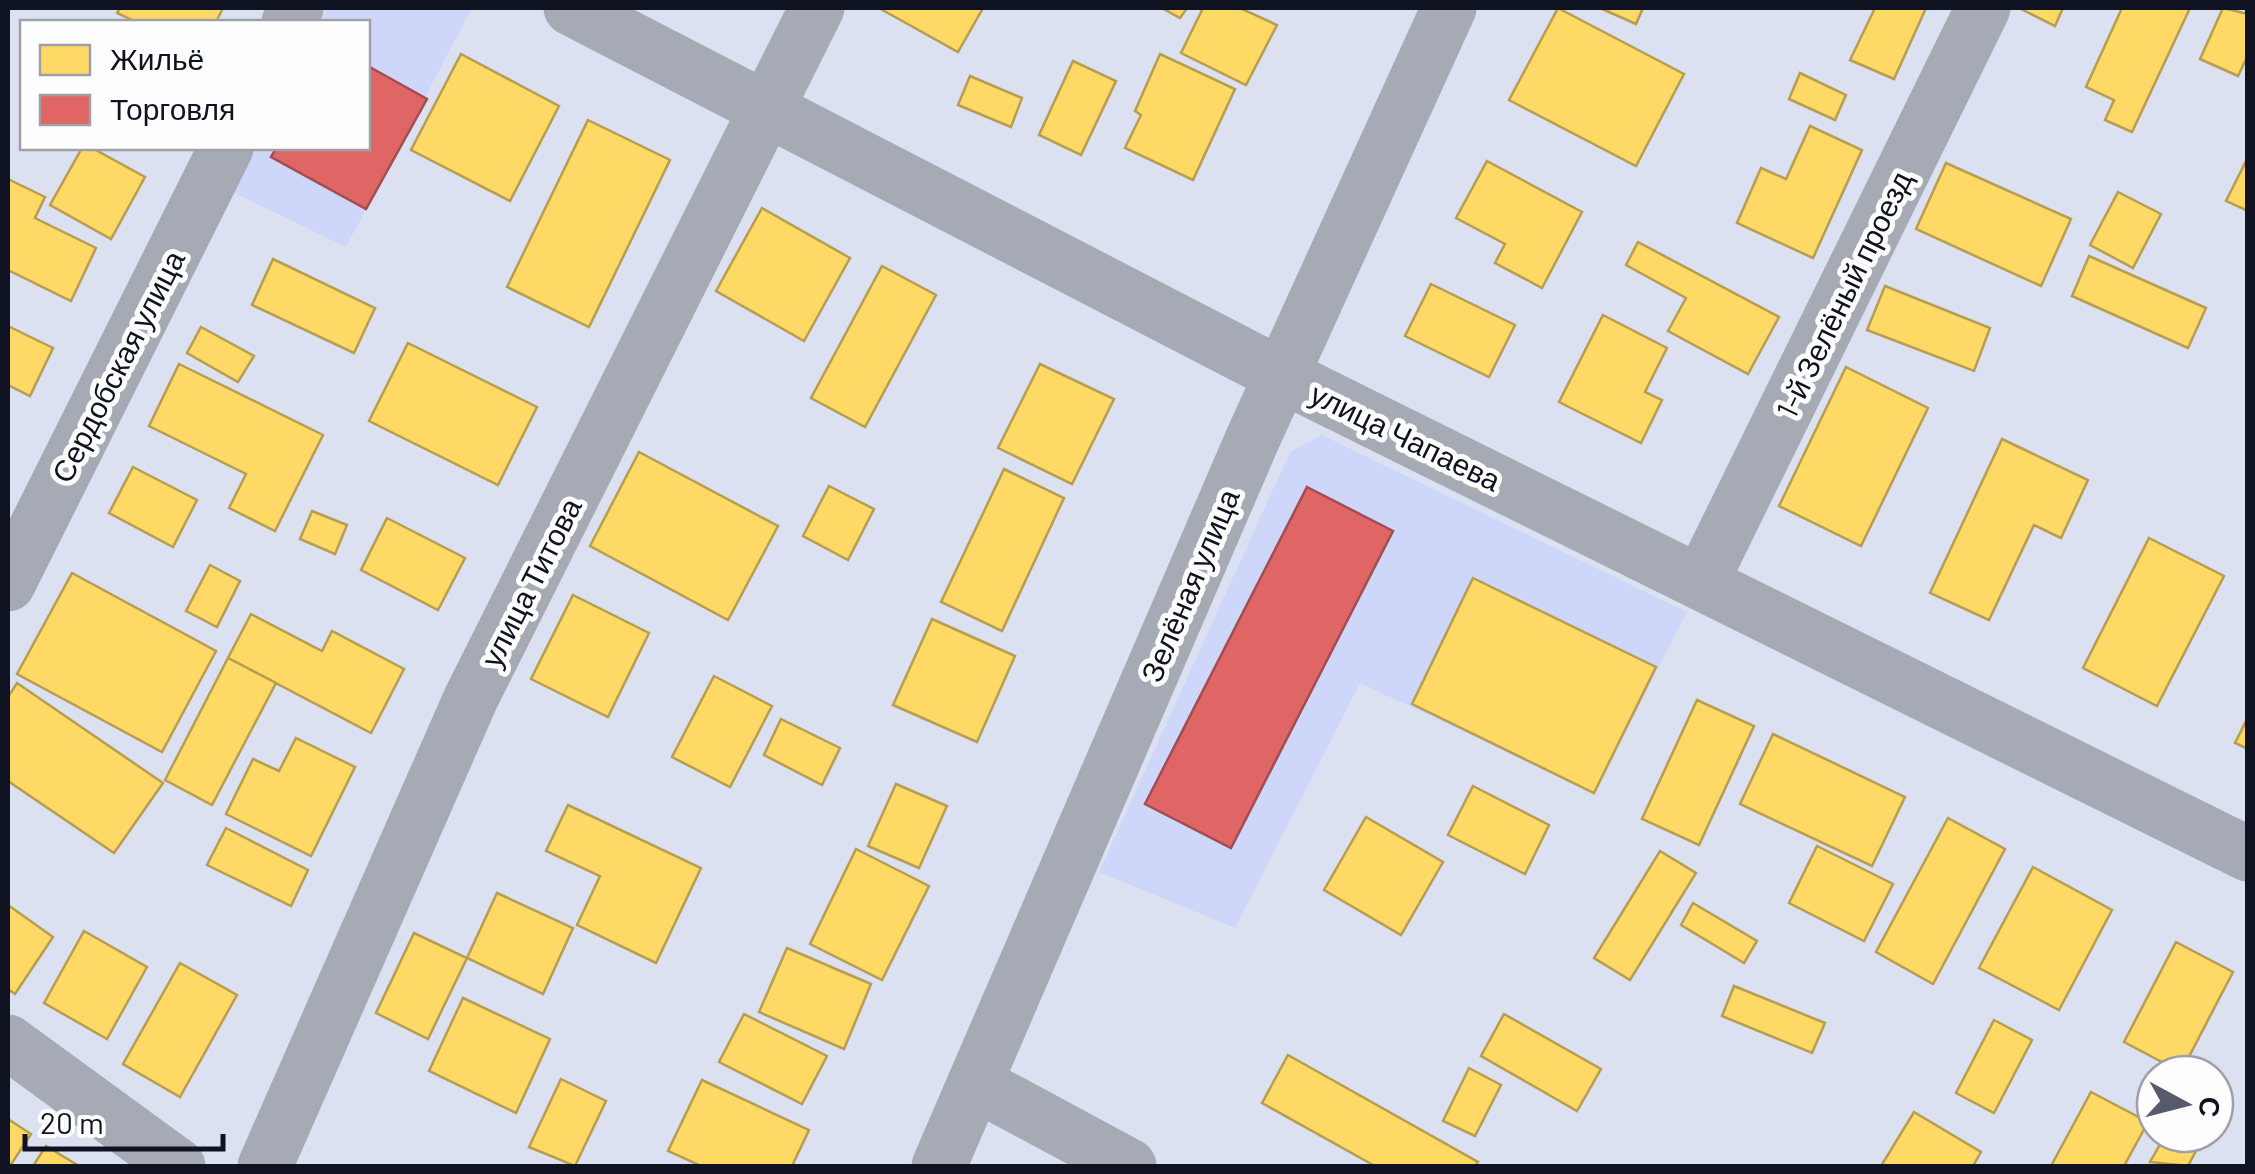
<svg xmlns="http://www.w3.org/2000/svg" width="2255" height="1174" font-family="Barlow,sans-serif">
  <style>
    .built { fill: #ced7f9 }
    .homes { fill: #ffd966; stroke: #b79d51; stroke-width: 2.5 }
    .shops { fill: #e06666; stroke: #a14d51; stroke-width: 2.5 }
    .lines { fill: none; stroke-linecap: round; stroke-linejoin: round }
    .minor { stroke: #a6aab4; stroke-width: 55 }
    .labels { text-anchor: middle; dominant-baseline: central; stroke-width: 10; stroke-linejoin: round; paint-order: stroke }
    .street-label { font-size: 30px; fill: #0f1220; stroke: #fefefe }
  </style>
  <rect width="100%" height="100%" fill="#dce1f2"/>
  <!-- built -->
  <g class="built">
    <path d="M326 8H472L346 247 228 190 251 148H368V22H318Z"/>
    <path d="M1322 435 1687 612 1594 793 1360 683 1235 928 1099 872 1290 452Z"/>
  </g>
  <!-- homes -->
  <g class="homes">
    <path d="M120 8H223L216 22H136L117 13Z"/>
    <path d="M879 8H983L958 52Z"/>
    <path d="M1162 8H1187L1180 18Z"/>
    <path d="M1203 8H1240L1277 25 1246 85 1181 53Z"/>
    <path d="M1558 8 1684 74 1636 166 1509 100Z"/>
    <path d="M1600 8H1643L1636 24Z"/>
    <path d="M1875 8H1926L1894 79 1850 60Z"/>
    <path d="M2019 8H2063L2055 26Z"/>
    <path d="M2122 8H2190L2132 132 2105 120 2114 100 2086 87Z"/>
    <path d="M2223 8 2248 14V55L2238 76 2200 59Z"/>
    <path d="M461 54 559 106 510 201 411 150Z"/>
    <path d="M1160 54 1235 89 1193 180 1125 148 1141 115 1135 111Z"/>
    <path d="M1073 61 1116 81 1081 155 1039 135Z"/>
    <path d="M1800 73 1846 95 1835 120 1789 99Z"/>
    <path d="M970 76 1022 98 1011 127 958 105Z"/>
    <path d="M588 120 670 160 589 327 507 287Z"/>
    <path d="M1810 126 1862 150 1813 258 1737 223 1761 168 1786 179Z"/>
    <path d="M82 148H92L145 177 111 239 50 205Z"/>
    <path d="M2248 157V211L2226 201Z"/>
    <path d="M1487 161 1582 212 1542 288 1495 263 1505 244 1456 218Z"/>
    <path d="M1946 163 2071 219 2041 286 1916 229Z"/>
    <path d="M8 179 45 197 35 218 96 248 71 301 8 270Z"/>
    <path d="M2118 192 2161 214 2133 268 2090 245Z"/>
    <path d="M762 208 850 258 804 341 716 291Z"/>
    <path d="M1638 242 1779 317 1748 374 1668 331 1686 298 1626 265Z"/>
    <path d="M2089 256 2206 308 2188 348 2072 296Z"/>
    <path d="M273 259 375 308 354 353 252 305Z"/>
    <path d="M882 266 936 295 865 427 811 398Z"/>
    <path d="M1431 284 1515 325 1489 377 1405 336Z"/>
    <path d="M1885 286 1990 328 1974 371 1867 330Z"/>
    <path d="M1603 315 1667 348 1645 392 1662 400 1641 443 1559 402Z"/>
    <path d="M8 326 53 348 30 396 8 385Z"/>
    <path d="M201 327 254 356 238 382 187 353Z"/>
    <path d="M408 343 537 407 498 485 369 421Z"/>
    <path d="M179 364 323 435 275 531 229 508 246 474 149 426Z"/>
    <path d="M1040 364 1114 399 1072 484 998 448Z"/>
    <path d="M1846 367 1928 408 1861 546 1779 506Z"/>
    <path d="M2002 439 2088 480 2061 538 2034 525 1989 620 1930 593Z"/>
    <path d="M639 452 778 526 728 620 590 546Z"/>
    <path d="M133 467 197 500 173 547 109 513Z"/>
    <path d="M1004 469 1064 498 1002 631 941 602Z"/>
    <path d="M829 486 874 509 848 560 803 536Z"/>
    <path d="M312 511 347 525 335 554 300 539Z"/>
    <path d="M387 518 465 558 438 610 361 570Z"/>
    <path d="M2149 538 2224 576 2157 706 2083 668Z"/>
    <path d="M210 565 240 581 217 627 186 611Z"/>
    <path d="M72 573 216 651 162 752 17 674Z"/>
    <path d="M1473 578 1656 667 1594 793 1412 704Z"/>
    <path d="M573 595 649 633 608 717 531 679Z"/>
    <path d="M251 614 322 651 332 631 404 669 371 733 228 658Z"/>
    <path d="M932 619 1015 656 977 742 893 705Z"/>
    <path d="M228 658 276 683 212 805 165 780Z"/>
    <path d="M714 676 772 706 730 787 672 757Z"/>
    <path d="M17 683 163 783 114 853 8 781V697Z"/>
    <path d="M1697 700 1754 726 1699 845 1642 819Z"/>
    <path d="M2248 717V749L2235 743Z"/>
    <path d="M781 719 840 748 822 785 764 755Z"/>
    <path d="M1773 734 1905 797 1872 866 1740 804Z"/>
    <path d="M296 738 355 767 311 856 226 814 253 759 279 771Z"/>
    <path d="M896 784 947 806 919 868 868 846Z"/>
    <path d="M1473 786 1549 825 1525 874 1448 835Z"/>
    <path d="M568 805 701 868 656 963 577 925 600 876 546 851Z"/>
    <path d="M1366 817 1443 862 1401 935 1324 890Z"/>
    <path d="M1948 818 2005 849 1933 984 1876 952Z"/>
    <path d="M226 828 308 870 291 906 207 865Z"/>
    <path d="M1817 846 1893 884 1864 941 1789 903Z"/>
    <path d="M856 849 929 886 882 980 810 944Z"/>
    <path d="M1660 851 1696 873 1630 980 1594 958Z"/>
    <path d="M2033 867 2112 910 2059 1010 1979 968Z"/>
    <path d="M497 893 573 928 543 994 467 958Z"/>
    <path d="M1693 903 1757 941 1744 963 1681 925Z"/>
    <path d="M8 905 53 937 15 994 8 989Z"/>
    <path d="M84 931 147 967 107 1039 44 1003Z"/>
    <path d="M414 933 467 958 428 1039 376 1013Z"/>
    <path d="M2176 942 2233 972 2181 1072 2124 1042Z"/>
    <path d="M787 948 871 984 844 1049 759 1012Z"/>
    <path d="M180 963 237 995 180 1097 123 1064Z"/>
    <path d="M1734 986 1825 1023 1812 1053 1722 1016Z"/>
    <path d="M463 998 550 1039 516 1113 429 1071Z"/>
    <path d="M744 1014 827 1056 802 1104 719 1062Z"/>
    <path d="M1504 1014 1601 1069 1577 1111 1481 1056Z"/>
    <path d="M1994 1020 2032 1040 1994 1113 1956 1093Z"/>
    <path d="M1288 1055 1478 1162 1475 1166H1375L1262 1103Z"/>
    <path d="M1469 1068 1501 1085 1475 1136 1443 1121Z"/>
    <path d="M561 1079 606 1101 575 1166 529 1147Z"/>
    <path d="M702 1080 809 1130 792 1166H701L668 1151Z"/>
    <path d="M2091 1092 2148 1122 2124 1166H2051Z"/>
    <path d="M1914 1112 1981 1152 1973 1166H1881Z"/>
    <path d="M8 1119 31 1134 10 1166H8Z"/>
    <path d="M2166 1134H2205L2188 1166 2150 1162Z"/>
    <path d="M46 1146 79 1166H33Z"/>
  </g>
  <!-- shops -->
  <g class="shops">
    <path d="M368 66 427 99 366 209 271 157 276 148H368Z"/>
    <path d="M1307 487 1393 531 1231 848 1145 804Z"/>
  </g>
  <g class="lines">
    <!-- minor -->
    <g class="minor">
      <path d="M571 8 1281 375 2248 854"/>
      <path d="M289 22 296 8"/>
      <path d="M1702 580 1983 8"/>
      <path d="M8 584 226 148"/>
      <path d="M8 1042 178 1166"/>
      <path d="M975 1083 1129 1166"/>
      <path d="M265 1166 471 698 817 8"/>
      <path d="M939 1166 1253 438 1449 8"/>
    </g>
  </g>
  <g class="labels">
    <!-- street labels -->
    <g class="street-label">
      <text transform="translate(1843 294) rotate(-64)">1-й Зелёный проезд</text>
      <text transform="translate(117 366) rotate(-63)">Сердобская улица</text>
      <text transform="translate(1406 436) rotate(26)">улица Чапаева</text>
      <text transform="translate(530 582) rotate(-63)">улица Титова</text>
      <text transform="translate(1189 585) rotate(-67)">Зелёная улица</text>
    </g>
  </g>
  <!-- border -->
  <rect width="2255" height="1174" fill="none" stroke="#0f1220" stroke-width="20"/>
  <!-- legend -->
  <rect x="20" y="20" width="350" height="130" fill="#fefefe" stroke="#9ea0a5" stroke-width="2.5"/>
  <rect x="40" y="45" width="50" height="30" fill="#ffd966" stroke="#9ea0a5" stroke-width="2.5"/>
  <text x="110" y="70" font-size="30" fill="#0f1220">Жильё</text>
  <rect x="40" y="95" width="50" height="30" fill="#e06666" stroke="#9ea0a5" stroke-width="2.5"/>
  <text x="110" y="120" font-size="30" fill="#0f1220">Торговля</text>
  <!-- north arrow -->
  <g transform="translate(2185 1104) rotate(97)"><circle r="48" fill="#fefefe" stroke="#9ea0a5" stroke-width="2.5"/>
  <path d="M0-8L18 38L0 25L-18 38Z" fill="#575a6a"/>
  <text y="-15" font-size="28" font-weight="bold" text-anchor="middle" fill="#0f1220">С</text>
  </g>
  <!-- scale -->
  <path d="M25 1134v15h198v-15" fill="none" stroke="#0f1220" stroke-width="5"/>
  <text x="40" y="1134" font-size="30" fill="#0f1220" stroke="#fefefe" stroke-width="8" paint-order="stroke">20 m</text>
</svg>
